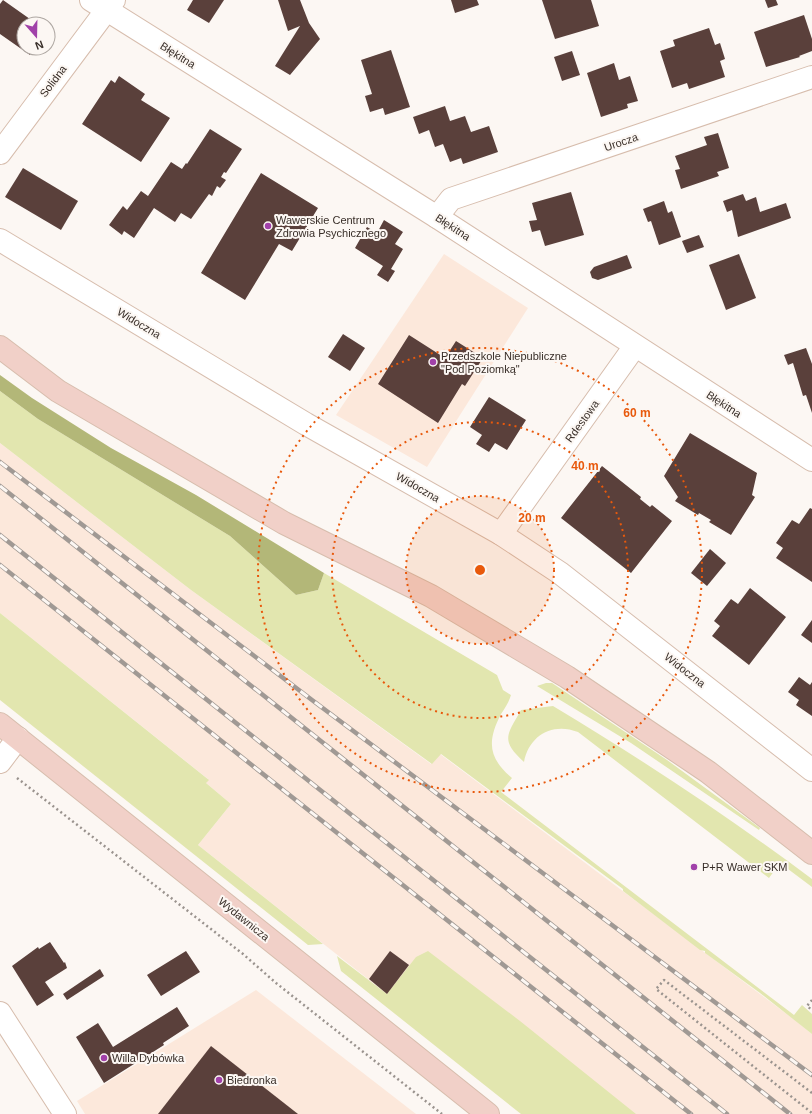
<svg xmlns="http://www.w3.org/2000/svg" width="812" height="1114" font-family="Helvetica,sans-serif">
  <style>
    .built { fill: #fce8db }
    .green { fill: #e2e6af }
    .forest { fill: #b3b778 }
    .building { fill: #5a403b }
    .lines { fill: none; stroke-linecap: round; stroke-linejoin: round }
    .minor-casing { stroke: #d7bdad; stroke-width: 24 }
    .secondary-casing { stroke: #d7bdad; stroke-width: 24 }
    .path { stroke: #9a938e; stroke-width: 2.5; stroke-dasharray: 2 3; stroke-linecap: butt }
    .minor { stroke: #fff; stroke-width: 22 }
    .secondary { stroke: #f1d0c8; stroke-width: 22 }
    .rail-casing { stroke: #a09994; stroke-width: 4.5 }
    .rail { stroke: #fcf7f3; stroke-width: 3; stroke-dasharray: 9; stroke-linecap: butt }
    .ring { fill: none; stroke: #e8590c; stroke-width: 2; stroke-dasharray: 2 4 }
    .poi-dot { fill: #a141a9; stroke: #fcf7f3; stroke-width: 1.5 }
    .labels { text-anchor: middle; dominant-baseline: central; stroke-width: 4; stroke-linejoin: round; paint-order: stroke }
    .street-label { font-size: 11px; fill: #382e28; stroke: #fcf7f3 }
    .poi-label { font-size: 11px; fill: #382e28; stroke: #fcf7f3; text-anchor: start }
    .centre { fill: #e8590c; stroke: #fcf7f3; stroke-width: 2 }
    .ring-label { font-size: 12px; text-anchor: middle; font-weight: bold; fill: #e8590c; stroke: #fcf7f3; stroke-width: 4; stroke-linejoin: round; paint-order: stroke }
  </style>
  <rect width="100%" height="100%" fill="#fcf7f3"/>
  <!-- built -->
  <g class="built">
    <path d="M444 254 528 308 427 467 336 415Z"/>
    <path d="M0 443 191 590 431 764 440 754 796 1021 812 1034V1114H632L387 994 198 845 231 804 206 783 208 779 0 613Z"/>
    <path d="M256 990 416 1114H85L77 1101Z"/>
  </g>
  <!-- green -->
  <g class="green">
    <path d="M0 391 38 419 230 536 296 595 318 590 324 573 497 675 503 690 511 695C509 702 505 708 501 714 487 741 488 758 512 778L501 792 794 1015 802 1005 812 1014V1034L760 993 705 953V951L700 950 623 891V889L441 754 432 764 191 590 0 443Z"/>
    <path d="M0 613 209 780 206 783 231 804 198 845 323 944 308 945 0 700Z"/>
    <path d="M546 683H552L667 760 760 828 759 830 631 743 537 686Z"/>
    <path d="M553 706C643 760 729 817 812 879V887L780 863 769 878 578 732C553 722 529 735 524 762 500 740 507 735 521 710Z"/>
    <path d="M428 951 520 1021 636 1114H521L341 971 337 956 387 994 416 957Z"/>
  </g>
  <!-- forest -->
  <path class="forest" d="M0 375 32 398 111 448 196 495 324 573 318 590 296 595 230 536 38 419 0 391Z"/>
  <!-- building -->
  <g class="building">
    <path d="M3 0 37 24H24V48H34L30 55 0 34V4Z"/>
    <path d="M193 0H224L209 23 187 10Z"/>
    <path d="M278 0H300L309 23 320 39 290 75 275 66 300 26 288 31Z"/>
    <path d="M451 0H477L479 5 455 13Z"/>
    <path d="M542 0H591L599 26 555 39Z"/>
    <path d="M765 0H776L778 5 768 8Z"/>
    <path d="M804 15 812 39V51L799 56 800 57 766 67 754 32Z"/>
    <path d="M709 28 715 45 720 43 725 59 720 61 725 77 689 89 687 83 672 88 660 51 675 46 673 40Z"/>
    <path d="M391 50 410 107 385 115 383 108 370 112 365 96 372 94 361 60Z"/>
    <path d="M572 51 580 75 562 81 554 57Z"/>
    <path d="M614 63 619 80 630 76 638 101 627 104 628 108 601 117 587 73Z"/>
    <path d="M119 76 145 94 141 100 170 118 141 162 82 124 111 80 115 83Z"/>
    <path d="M445 106 450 121 465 116 471 132 489 126 498 152 463 164 461 158 450 162 443 144 435 147 429 130 419 134 413 117Z"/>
    <path d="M210 129 242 149 226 173 224 172 221 177 226 180 220 188 217 186 212 196 209 194 191 219 181 213 175 222 154 208 134 238 124 231 122 235 109 225 123 206 127 210 141 191 148 196 171 162 182 169 186 163 187 164Z"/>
    <path d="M718 133 729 168 717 172 719 176 681 189 675 170 680 169 675 156 707 145 704 137Z"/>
    <path d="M23 168 78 201 61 230 5 197Z"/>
    <path d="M261 173 318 208 292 251 279 244 245 300 201 273Z"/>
    <path d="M571 192 584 235 545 246 540 230 532 232 529 221 537 220 532 203Z"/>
    <path d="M743 194 746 201 756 197 760 212 786 203 791 218 738 237 732 210 727 212 723 201Z"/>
    <path d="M664 201 668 213 672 211 681 237 659 245 651 221 648 222 643 209Z"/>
    <path d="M384 220 403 232 395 244 403 249 391 269 395 271 388 282 377 275 383 266 355 248 367 227 377 233Z"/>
    <path d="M699 235 704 247 687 253 682 241Z"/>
    <path d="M739 254 756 298 726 310 709 265Z"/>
    <path d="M627 255 632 268 598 280 592 278 590 272 594 267Z"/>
    <path d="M343 334 365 348 350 371 328 357Z"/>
    <path d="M409 335 445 358 456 341 483 358 465 386 462 384 438 423 378 384Z"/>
    <path d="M806 348 812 364V413L806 395 803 396 793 363 788 365 784 355Z"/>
    <path d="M489 397 526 420 507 450 495 443 489 452 476 444 482 435 470 427Z"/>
    <path d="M690 433 757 473 752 495 755 497 731 535 709 522 711 520 699 513 698 515 675 501 678 497 664 476Z"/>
    <path d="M602 466 641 497 640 499 650 507 652 505 672 521 631 573 561 518Z"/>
    <path d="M810 508 812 509V582L776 558 783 548 776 543 792 520 799 524Z"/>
    <path d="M710 549 726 563 707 586 691 573Z"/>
    <path d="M750 588 786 617 749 665 712 636 720 626 714 621 731 599 738 604Z"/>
    <path d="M812 620V643L801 635Z"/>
    <path d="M799 677 810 685 812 682V716L796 705 799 700 788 692Z"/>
    <path d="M50 942 64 963 65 962 67 968 45 982 54 995 37 1006 12 966 38 947 39 949Z"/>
    <path d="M186 951 200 972 161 996 147 975Z"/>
    <path d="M390 951 409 965 387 994 369 979Z"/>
    <path d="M100 969 104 976 67 1000 63 994Z"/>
    <path d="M177 1007 189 1026 163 1043 164 1045 104 1083 76 1037 98 1023 113 1047Z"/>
    <path d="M211 1046 298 1114H158Z"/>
  </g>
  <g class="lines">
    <defs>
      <g id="minor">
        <path d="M91 0 437 217 812 460"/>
        <path d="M0 153 114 0"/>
        <path d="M437 217 451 199 812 77"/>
        <path d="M0 240 306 424 501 534 560 573 812 770"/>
        <path d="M501 534 635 346"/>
        <path d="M0 762 18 738"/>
        <path d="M0 1013 65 1114"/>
      </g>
      <g id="secondary">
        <path d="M0 347 58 391 284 523 431 596 567 677 708 772 812 853"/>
        <path d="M0 724 488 1114"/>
      </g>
    </defs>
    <!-- minor casing -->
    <use href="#minor" class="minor-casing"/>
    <!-- secondary casing -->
    <use href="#secondary" class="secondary-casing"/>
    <!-- path -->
    <g class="path">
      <path d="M17 778 243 954 276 983 442 1114"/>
      <path d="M812 1000 807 1006 812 1010"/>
      <path d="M812 1093 664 980 656 989 812 1113"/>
    </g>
    <!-- minor -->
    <use href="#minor" class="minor"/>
    <!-- secondary -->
    <use href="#secondary" class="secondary"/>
    <defs>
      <g id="rail">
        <path d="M0 462 312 700 812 1075"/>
        <path d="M0 486 790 1114"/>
        <path d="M0 535 727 1114"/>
        <path d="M0 565 691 1114"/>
      </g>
    </defs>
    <!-- rail casing -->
    <use href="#rail" class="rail-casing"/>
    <!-- rail -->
    <use href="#rail" class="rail"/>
  </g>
  <!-- distance rings -->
  <circle cx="480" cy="570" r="74" fill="#e8590c" fill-opacity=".12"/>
  <g class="ring">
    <circle cx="480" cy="570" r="74"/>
    <circle cx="480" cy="570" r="148"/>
    <circle cx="480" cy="570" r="222"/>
  </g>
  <!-- markers -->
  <g class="poi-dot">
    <circle cx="268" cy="226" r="4"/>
    <circle cx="433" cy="362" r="4"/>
    <circle cx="694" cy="867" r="4"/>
    <circle cx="104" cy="1058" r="4"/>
    <circle cx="219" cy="1080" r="4"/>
  </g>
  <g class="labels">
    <!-- street labels -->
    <g class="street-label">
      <text transform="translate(178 55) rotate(32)">Błękitna</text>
      <text transform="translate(53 81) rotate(-53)">Solidna</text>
      <text transform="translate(621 142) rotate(-19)">Urocza</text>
      <text transform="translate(453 227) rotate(33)">Błękitna</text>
      <text transform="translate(139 323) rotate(31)">Widoczna</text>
      <text transform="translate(724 404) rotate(33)">Błękitna</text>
      <text transform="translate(582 421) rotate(-54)">Rdestowa</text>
      <text transform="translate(418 487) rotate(30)">Widoczna</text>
      <text transform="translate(685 670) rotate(38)">Widoczna</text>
      <text transform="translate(244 919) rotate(39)">Wydawnicza</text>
    </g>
    <!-- poi labels -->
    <g class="poi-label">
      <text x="276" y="220">Wawerskie Centrum<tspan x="276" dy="13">Zdrowia Psychicznego</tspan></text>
      <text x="441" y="356">Przedszkole Niepubliczne<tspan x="441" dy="13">"Pod Poziomką"</tspan></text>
      <text x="702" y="867">P+R Wawer SKM</text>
      <text x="112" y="1058">Willa Dybówka</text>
      <text x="227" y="1080">Biedronka</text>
    </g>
  </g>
  <circle cx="480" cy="570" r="6" class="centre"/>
  <g class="ring-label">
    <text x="637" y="417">60 m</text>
    <text x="585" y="470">40 m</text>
    <text x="532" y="522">20 m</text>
  </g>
  <!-- north arrow -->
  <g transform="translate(36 36) rotate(160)"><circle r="19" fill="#fcf7f3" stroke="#aea7a2"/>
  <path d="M0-3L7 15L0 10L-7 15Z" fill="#a141a9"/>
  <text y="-6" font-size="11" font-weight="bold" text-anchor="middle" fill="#382e28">N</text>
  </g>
</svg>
